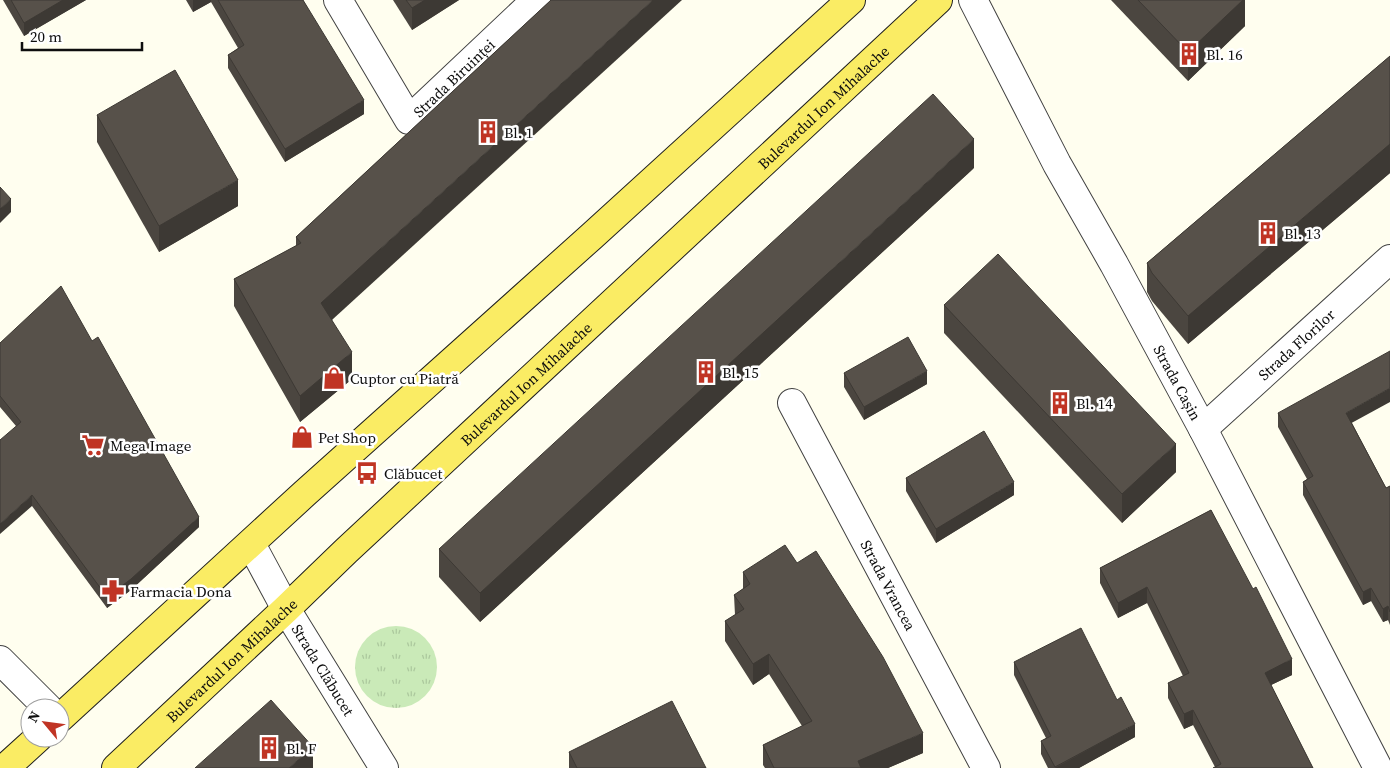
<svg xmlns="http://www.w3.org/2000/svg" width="1390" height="768" font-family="'Source Serif 4',serif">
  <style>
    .park { fill: url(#park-tufts) }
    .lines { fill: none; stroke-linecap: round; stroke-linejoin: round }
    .minor-casing { stroke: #414141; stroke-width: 30 }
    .tertiary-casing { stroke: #414141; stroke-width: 30 }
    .primary-casing { stroke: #1f1f1f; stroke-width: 30 }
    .minor { stroke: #fff; stroke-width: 28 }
    .tertiary { stroke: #fff; stroke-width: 28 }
    .primary { stroke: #faec64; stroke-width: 28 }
    .wall { fill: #4b4640 }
    .shaded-wall { fill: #3d3934 }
    .building { fill: #57514a; stroke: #3d3934 }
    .labels { text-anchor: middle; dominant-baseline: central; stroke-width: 5; stroke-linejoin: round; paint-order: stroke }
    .poi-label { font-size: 15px; fill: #0e0e0e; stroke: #fff; text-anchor: start }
    .street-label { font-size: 15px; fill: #0e0e0e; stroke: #fff }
  </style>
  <defs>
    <pattern id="park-tufts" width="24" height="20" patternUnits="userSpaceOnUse" patternTransform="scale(1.25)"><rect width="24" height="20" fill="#caeab8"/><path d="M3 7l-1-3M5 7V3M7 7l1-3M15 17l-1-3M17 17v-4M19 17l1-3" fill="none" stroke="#acc89d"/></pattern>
  </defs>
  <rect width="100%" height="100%" fill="#fffeef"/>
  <!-- park -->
  <circle class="park" cx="396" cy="667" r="41"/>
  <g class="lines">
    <defs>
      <g id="minor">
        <path id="s1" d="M338 0 409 120 536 0"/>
        <path id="s2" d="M973 0 1057 164 1114 264 1203 429 1378 768"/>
        <path id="s3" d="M792 403 986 768"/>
        <path id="s4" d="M1203 429 1390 259"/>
        <path d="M0 660 48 708"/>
      </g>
      <g id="tertiary">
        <path id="s5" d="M251 544 286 609 384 768"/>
      </g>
      <g id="primary">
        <path d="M60 718 304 494 592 236 851 0"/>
        <path d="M5 768 38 738"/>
        <path id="s6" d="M116 768 286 609 346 551 938 0"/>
      </g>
    </defs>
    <!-- minor casing -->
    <use href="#minor" class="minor-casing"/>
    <!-- tertiary casing -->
    <use href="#tertiary" class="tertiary-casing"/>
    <!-- primary casing -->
    <use href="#primary" class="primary-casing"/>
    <!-- minor -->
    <use href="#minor" class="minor"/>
    <!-- tertiary -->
    <use href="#tertiary" class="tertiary"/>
    <!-- primary -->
    <use href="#primary" class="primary"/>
  </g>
  <!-- wall -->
  <g class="wall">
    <path d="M3 0H86L24 36Z"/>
    <path d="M186 0H303L364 114 285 162 228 68V55L238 48 211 2 193 12Z"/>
    <path d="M393 0H459L412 30Z"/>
    <path d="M551 0 332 320 352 379 300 422 234 306V279L296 246V237Z"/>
    <path d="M1111 0H1245V26L1188 81Z"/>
    <path d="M1390 56V173L1188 344 1152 301 1147 292V263Z"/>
    <path d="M97 115 238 206 159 252 97 142Z"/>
    <path d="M974 168 480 622 439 577V549Z"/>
    <path d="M944 305 1176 472 1122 523 944 333Z"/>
    <path d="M0 343 199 527 131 590 107 608 32 506 16 426 0 407Z"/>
    <path d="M844 373 927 384 864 420 844 387Z"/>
    <path d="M1278 413 1352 423 1386 488 1390 486V625L1388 620 1383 622 1371 601 1363 605 1303 495V482L1307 479 1278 427Z"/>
    <path d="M906 478 1014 495 936 543 906 491Z"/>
    <path d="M1211 510 1292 675 1271 685 1313 768 1215 767 1193 725 1184 729 1168 698V683L1183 676 1147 603 1118 618 1100 583V568Z"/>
    <path d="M743 572 923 753 888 768H765L763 765V745L802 726 769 674 753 685 725 641V621L735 615 734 595 743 589Z"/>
    <path d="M1014 662 1135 737 1079 768H1048L1041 754V741L1046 738 1014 675Z"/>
    <path d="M569 752 706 768H569Z"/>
  </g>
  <!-- shaded-wall -->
  <g class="shaded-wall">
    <path d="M63 0H86L24 36V23Z"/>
    <path d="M193 0H211V2L193 12Z"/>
    <path d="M425 0H459L412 30V8Z"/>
    <path d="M653 0H682L321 330V303Z"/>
    <path d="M1243 0H1245V26L1188 81V52Z"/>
    <path d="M364 100V114L285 162V149Z"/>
    <path d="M974 139V168L480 622V593Z"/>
    <path d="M1390 144V173L1188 344V316Z"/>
    <path d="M238 180V206L159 252V226Z"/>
    <path d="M11 199V212L0 223V209Z"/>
    <path d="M352 352V379L300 422V396Z"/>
    <path d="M927 371V384L864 420V407Z"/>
    <path d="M1390 388V402L1346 426V413Z"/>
    <path d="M1176 444V472L1122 523V494Z"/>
    <path d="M1014 482V495L936 543V529Z"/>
    <path d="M32 495V506L0 534V524Z"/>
    <path d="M199 517V527L131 590 107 608V597Z"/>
    <path d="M1147 587V603L1118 618V603Z"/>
    <path d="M1371 588V601L1363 605V592Z"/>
    <path d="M1388 606V620L1383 622V609Z"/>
    <path d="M769 654V674L753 685V664Z"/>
    <path d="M1292 659V675L1265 688V673Z"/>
    <path d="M1193 710V725L1184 729V714Z"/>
    <path d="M1135 724V737L1079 768H1055Z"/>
    <path d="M923 733V753L888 768H858V761Z"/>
    <path d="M313 747V768H289Z"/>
  </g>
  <!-- building -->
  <g class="building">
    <path d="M11 0H63L24 23Z"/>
    <path d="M218 0H303L364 100 285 149 228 55 244 45Z"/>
    <path d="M406 0H425L412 8Z"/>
    <path d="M551 0H653L321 303 352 352 300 396 234 279 301 243 296 237Z"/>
    <path d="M1138 0H1243L1188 52Z"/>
    <path d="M1390 56V144L1188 316 1152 273 1147 263Z"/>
    <path d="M175 70 238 180 159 226 97 115Z"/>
    <path d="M933 94 974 139 480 593 439 549Z"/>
    <path d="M0 187 11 199 0 209Z"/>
    <path d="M998 254 1176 444 1122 494 944 305Z"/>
    <path d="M61 286 92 341 98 337 199 517 131 579 107 597 32 495 0 524V440L21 422 0 396V343Z"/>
    <path d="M908 337 927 371 864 407 844 373Z"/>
    <path d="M1390 351V388L1346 413 1386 488 1390 486V612L1388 606 1383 609 1371 588 1363 592 1303 482 1313 476 1278 413Z"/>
    <path d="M984 431 1014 482 936 529 906 478Z"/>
    <path d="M1211 510 1253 589 1256 587 1292 659 1265 673 1313 768H1213L1221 764 1193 710 1184 714 1168 683 1189 673 1147 587 1118 603 1100 568Z"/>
    <path d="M785 545 797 563 816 551 883 657 923 733 858 761 861 768H774L763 745 812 721 769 654 753 664 725 621 744 609 734 595 750 584 743 572Z"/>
    <path d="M1081 628 1117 700 1121 697 1135 724 1055 767 1041 741 1051 736 1014 662Z"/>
    <path d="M271 700 313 747 289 768H195Z"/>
    <path d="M672 701 706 768H577L569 752Z"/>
  </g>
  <!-- icons -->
  <defs>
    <symbol id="building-bare" viewBox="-9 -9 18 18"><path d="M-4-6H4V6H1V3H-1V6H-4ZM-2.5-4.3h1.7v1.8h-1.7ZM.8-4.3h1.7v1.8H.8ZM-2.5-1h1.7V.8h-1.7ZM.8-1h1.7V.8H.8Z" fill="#c03424" stroke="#fff" stroke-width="2.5" paint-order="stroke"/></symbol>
    <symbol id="shop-bare" viewBox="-9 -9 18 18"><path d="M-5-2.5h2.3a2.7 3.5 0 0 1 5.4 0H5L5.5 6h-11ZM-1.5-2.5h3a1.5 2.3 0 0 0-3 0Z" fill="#c03424" stroke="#fff" stroke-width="2.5" paint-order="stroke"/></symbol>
    <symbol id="supermarket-bare" viewBox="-9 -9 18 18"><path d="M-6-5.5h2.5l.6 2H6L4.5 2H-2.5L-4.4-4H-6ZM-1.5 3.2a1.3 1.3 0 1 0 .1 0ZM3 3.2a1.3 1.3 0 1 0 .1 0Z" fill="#c03424" stroke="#fff" stroke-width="2.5" paint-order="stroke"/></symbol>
    <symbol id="bus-bare" viewBox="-9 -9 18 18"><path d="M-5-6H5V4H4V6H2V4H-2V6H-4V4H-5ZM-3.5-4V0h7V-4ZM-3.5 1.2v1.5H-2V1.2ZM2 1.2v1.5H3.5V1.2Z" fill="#c03424" stroke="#fff" stroke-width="2.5" paint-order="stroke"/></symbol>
    <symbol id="pharmacy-bare" viewBox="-9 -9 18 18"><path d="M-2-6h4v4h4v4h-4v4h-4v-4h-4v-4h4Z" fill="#c03424" stroke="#fff" stroke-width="2.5" paint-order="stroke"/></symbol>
  </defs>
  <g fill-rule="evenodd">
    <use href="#building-bare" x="1173" y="38" width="32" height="32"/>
    <use href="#building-bare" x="472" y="116" width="32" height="32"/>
    <use href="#building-bare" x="1252" y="217" width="32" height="32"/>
    <use href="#building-bare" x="690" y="356" width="32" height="32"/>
    <use href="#shop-bare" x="318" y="362" width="32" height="32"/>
    <use href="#building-bare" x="1044" y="387" width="32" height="32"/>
    <use href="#shop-bare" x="286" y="421" width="32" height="32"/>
    <use href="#supermarket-bare" x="77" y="429" width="32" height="32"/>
    <use href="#bus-bare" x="351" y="457" width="32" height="32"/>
    <use href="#pharmacy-bare" x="97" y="575" width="32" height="32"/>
    <use href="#building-bare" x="253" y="732" width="32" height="32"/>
  </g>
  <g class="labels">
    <!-- poi labels -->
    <g class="poi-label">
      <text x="1206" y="54">Bl. 16</text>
      <text x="504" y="132">Bl. 1</text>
      <text x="1284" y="233">Bl. 13</text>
      <text x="722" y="372">Bl. 15</text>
      <text x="350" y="378">Cuptor cu Piatră</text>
      <text x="1076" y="403">Bl. 14</text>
      <text x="318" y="437">Pet Shop</text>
      <text x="110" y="445">Mega Image</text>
      <text x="384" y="473">Clăbucet</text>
      <text x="130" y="591">Farmacia Dona</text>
      <text x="286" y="748">Bl. F</text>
    </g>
    <!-- street labels -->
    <g class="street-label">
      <text stroke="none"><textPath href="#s1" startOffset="201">Strada Biruinței</textPath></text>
      <text stroke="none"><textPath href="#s6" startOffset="968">Bulevardul Ion Mihalache</textPath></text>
      <text stroke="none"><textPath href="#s4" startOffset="126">Strada Florilor</textPath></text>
      <text stroke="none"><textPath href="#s6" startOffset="562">Bulevardul Ion Mihalache</textPath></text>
      <text stroke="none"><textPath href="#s2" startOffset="434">Strada Cașin</textPath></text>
      <text stroke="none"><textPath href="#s3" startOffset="206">Strada Vrancea</textPath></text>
      <text stroke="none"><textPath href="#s6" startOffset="158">Bulevardul Ion Mihalache</textPath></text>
      <text stroke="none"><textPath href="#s5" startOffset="145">Strada Clăbucet</textPath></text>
    </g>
  </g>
  <!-- north arrow -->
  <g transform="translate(45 723) rotate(299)"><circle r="24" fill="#ffffff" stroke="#9f9f9f"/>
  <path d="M0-4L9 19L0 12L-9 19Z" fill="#c03424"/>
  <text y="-8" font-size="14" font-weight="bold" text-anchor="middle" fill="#0e0e0e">N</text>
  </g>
  <!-- scale -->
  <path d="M22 42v8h120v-8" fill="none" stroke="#0e0e0e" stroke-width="2.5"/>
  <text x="30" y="42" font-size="15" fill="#0e0e0e" stroke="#ffffff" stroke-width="4" paint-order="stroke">20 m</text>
</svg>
